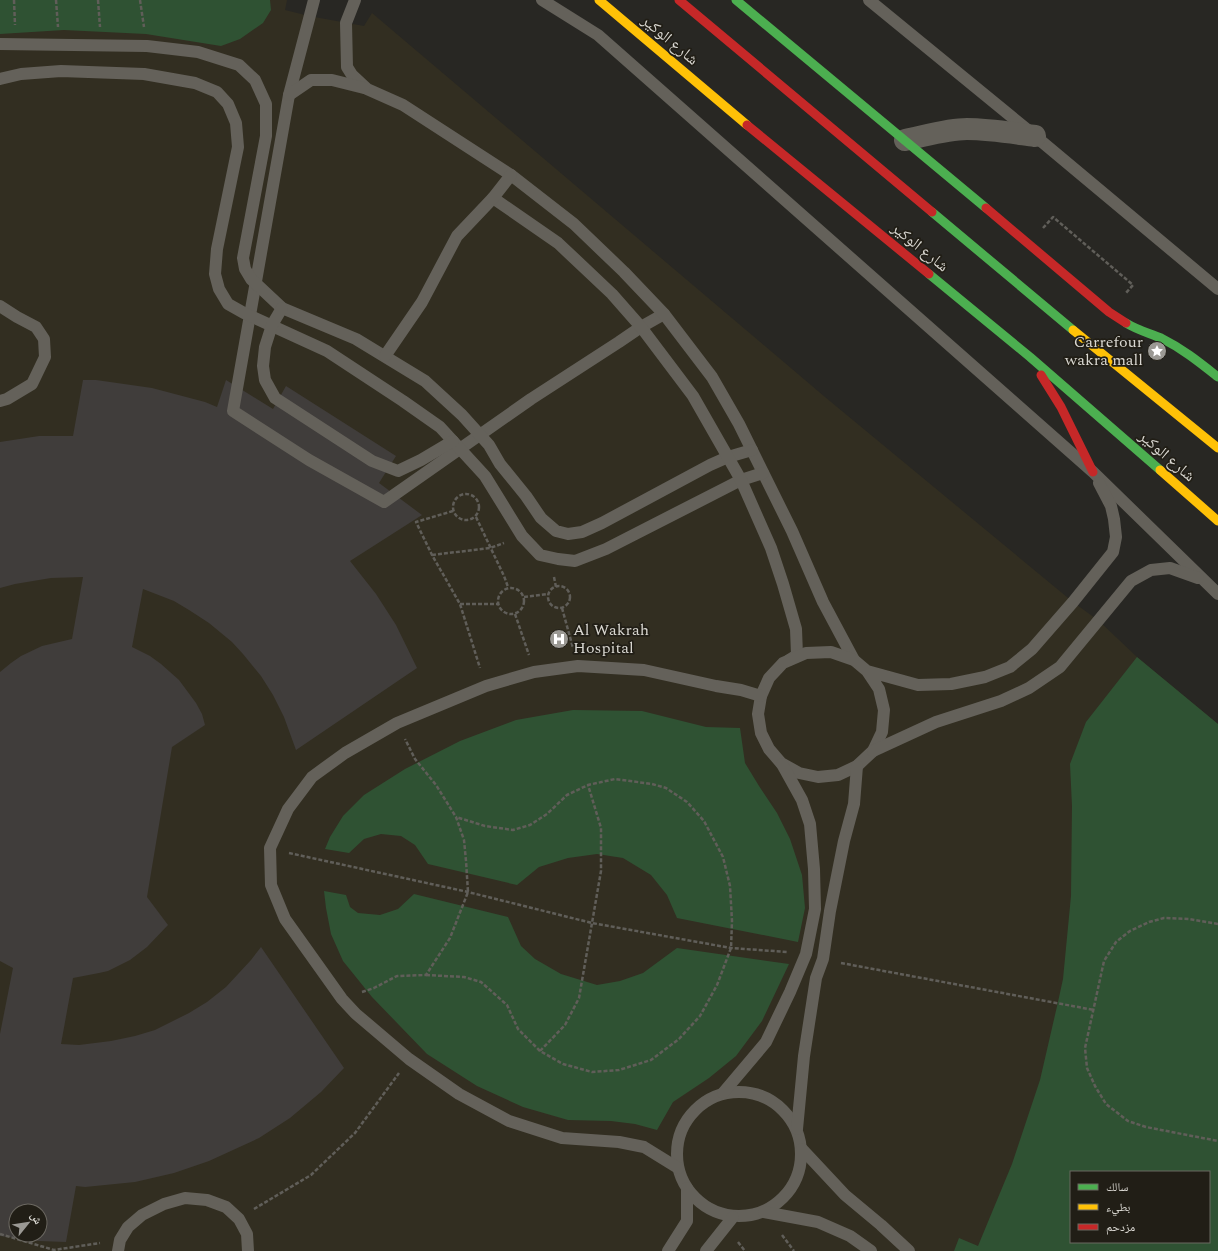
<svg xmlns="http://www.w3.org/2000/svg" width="1218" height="1251" font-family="Spectral,'Noto Naskh Arabic',serif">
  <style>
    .built { fill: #322e21; fill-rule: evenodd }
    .green { fill: #2f5233; fill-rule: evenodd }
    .building { fill: #403d3b; fill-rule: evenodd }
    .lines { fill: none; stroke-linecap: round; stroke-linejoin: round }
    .path { stroke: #605e59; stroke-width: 2.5; stroke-dasharray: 4 2; stroke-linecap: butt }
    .lane { stroke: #64615a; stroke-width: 12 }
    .street { stroke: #64615a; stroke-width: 22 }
    .fast { stroke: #4caf50; stroke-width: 9 }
    .slow { stroke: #ffc107; stroke-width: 9 }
    .jam { stroke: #c62828; stroke-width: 9 }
    .labels { text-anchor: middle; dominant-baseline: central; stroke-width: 3.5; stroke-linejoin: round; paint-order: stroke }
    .street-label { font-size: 16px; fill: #d9d7d1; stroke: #211e16 }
    .poi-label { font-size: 16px; fill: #d9d7d1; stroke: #211e16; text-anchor: end }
  </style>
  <rect width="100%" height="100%" fill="#282723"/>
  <!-- built -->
  <path class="built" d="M0 0H287L285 10 309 16 364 26 372 13 825 397 1073 602 1099 621 1137 657 1218 724V1251H0ZM1071 1172H1209V1242H1071ZM16 1211H40V1235H16Z"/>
  <!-- green -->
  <g class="green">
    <path d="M0 0H270L271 10 263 23 240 39 221 46 146 34 64 30 0 34Z"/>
    <path d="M1137 657 1218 724V1251H954L959 1238 978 1246 1012 1164 1040 1080 1058 1002 1063 979 1071 896 1072 806 1070 764 1086 722ZM1071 1172H1209V1242H1071Z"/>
    <path d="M573 710 642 711 706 727 740 728 745 763 759 786 777 813 790 839 802 875 805 908 798 942 677 918 667 895 651 875 623 858 597 854 568 858 539 867 517 885 428 864 415 845 401 836 381 834 364 839 349 853 325 849 330 837 343 816 364 795 405 769 460 741 516 720Z"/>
    <path d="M324 891 346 895 350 907 358 913 380 915 398 909 414 894 508 917 521 946 535 959 561 974 597 985 620 981 643 973 677 948 789 964 762 1021 736 1056 709 1078 673 1102 657 1130 635 1124 611 1121 568 1120 523 1107 477 1086 427 1054 372 997 343 961 331 934 326 908Z"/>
  </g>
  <!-- building -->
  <path class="building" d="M83 380H96L152 388 205 402 217 407 226 380 273 409 286 386 396 456 379 483 422 515 350 561 376 594 396 625 417 668 296 750 284 717 273 695 261 676 243 654 232 642 209 623 189 610 174 601 143 589 132 647 150 656 161 664 179 680 196 703 202 714 205 725 172 747 147 897 168 925 147 947 130 960 108 971 99 973 73 978 61 1044 79 1045 111 1041 135 1036 155 1030 189 1013 207 1002 226 987 251 960 261 947 344 1068 321 1092 290 1118 259 1138 209 1161 174 1173 135 1182 85 1187 76 1186 66 1242 39 1241 0 1236V1034L13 968 0 961V672L11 663 21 656 42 646 72 639 83 577 51 578 15 584 0 588V442L39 436H73ZM16 1211H40V1235H16Z"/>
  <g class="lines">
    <!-- path -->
    <g class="path">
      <path d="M14 0 15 25"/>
      <path d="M56 0 58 27"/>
      <path d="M98 0 100 27"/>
      <path d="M140 0 144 27"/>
      <path d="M1043 228 1053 217 1133 285 1125 294"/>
      <circle cx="466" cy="507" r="13"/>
      <path d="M453 511 416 522 432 555 460 604 480 668"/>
      <path d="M476 517 504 576 508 587"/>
      <path d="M432 555 490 548 504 543"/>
      <path d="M554 577 556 587"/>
      <circle cx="559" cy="597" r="11"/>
      <circle cx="511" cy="601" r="13"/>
      <path d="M524 597 548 594"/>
      <path d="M460 604H499"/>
      <path d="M562 608 573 648"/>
      <path d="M515 614 529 655"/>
      <path d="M289 853 468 892 592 923 731 948 787 952"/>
      <path d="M1218 924 1189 919 1164 918 1149 922 1130 931 1116 942 1104 961 1085 1048 1087 1068 1095 1086 1106 1104 1128 1121 1146 1127 1218 1141"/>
      <path d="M841 963 1094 1010"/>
      <path d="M426 975 464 977 481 982 507 1005 518 1029 540 1051 563 1064 592 1072 619 1070 651 1060 679 1039 700 1016 717 985 731 948 732 921 730 886 723 857 704 821 687 802 666 788 652 784 615 779 588 785 567 795 547 814 530 825 513 830 485 826 456 817"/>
      <path d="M362 992 374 988 397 976 426 975 450 938 468 892 466 861 464 840 456 817 436 785 415 759 405 739"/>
      <path d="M540 1051 565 1025 579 998 601 871V828L588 785"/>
      <path d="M254 1209 311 1175 355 1133 399 1073"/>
      <path d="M0 1234 54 1250 100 1243"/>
      <path d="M782 1235 794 1251"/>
      <path d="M738 1242 745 1251"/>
    </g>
    <!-- lane -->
    <g class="lane">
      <path d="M314 0 289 95 233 411 309 460 384 502 531 399 619 342 641 327 664 314"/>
      <path d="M355 0 346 23 347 67 352 75 367 89 403 105 511 175 574 224 624 272 664 314 712 377 739 424 792 531 823 602 854 660"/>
      <path d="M542 0 598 35 1093 472 1218 594"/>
      <path d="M869 0 1035 136 1218 289"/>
      <path d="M0 44 147 46 198 52 239 65 255 80 266 104V136L243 258 245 269 251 279 282 308 356 339 425 381 462 415 489 445 500 464 526 496 541 518 556 531 568 534 582 532 602 523 710 465 728 457 752 450"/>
      <path d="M0 79 21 74 61 71 144 74 195 83 217 92 228 104 236 123 238 147 217 249 215 274 219 289 228 304 244 313 327 351 403 401 440 427 485 476 522 536 540 555 558 559 575 561 606 549 741 480 763 473"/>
      <path d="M289 95 311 80H332L364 88"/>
      <path d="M493 198 558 243 612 294 641 327 693 396 741 480 771 548 783 584 796 629 797 655 789 660"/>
      <path d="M0 306 17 317 36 327 44 339 45 357 32 384 7 399 0 401"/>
      <path d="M282 308 272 325 265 347 263 366 265 380 275 398 372 461 398 471 421 460 453 441"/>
      <path d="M385 356 422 302 457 236 493 198 511 175"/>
      <path d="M867 671 879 689 884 710 882 732 873 751 857 766 838 775 818 777 799 773 781 763 769 749 761 733 758 714 761 696 769 678 783 663 806 653 831 652 854 660 867 671 918 685 951 684 985 677 1010 667 1032 649 1073 602 1113 552 1116 537 1114 519 1111 506 1099 483"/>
      <path d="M873 751 936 722 1001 701 1029 688 1060 667 1131 581 1151 570 1170 568 1198 578"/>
      <circle cx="739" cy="1154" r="62"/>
      <path d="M723 1093 766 1042 790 992 806 954 815 909 814 869 810 824 802 800 782 764"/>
      <path d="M797 1129 804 1056 816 978 823 959 830 911 844 841 854 804 857 766"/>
      <path d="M802 1149 845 1195 881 1225 909 1251"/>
      <path d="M678 1168 644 1147 619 1142 562 1138 509 1121 459 1094 409 1059 356 1014 342 999 285 919 271 885 270 848 288 809 312 777 345 753 397 723 486 686 534 672 578 666 644 670 716 686 741 690 761 696"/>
      <path d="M764 1212 818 1222 850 1236 871 1251"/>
      <path d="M118 1251 120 1240 128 1227 142 1215 164 1204 185 1198 207 1200 226 1207 239 1219 247 1234 248 1251"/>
      <path d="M668 1251 687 1221V1188"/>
      <path d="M706 1251 733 1217"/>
    </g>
    <!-- street -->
    <path class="street" d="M905 140C925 136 947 129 967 129 990 129 1013 133 1035 136"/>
    <!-- fast -->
    <g class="fast">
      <path d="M736 0 986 208"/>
      <path d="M932 212 1073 330"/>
      <path d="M929 274 1030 357 1160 470"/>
      <path d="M1126 323C1137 330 1149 333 1161 338 1183 349 1199 362 1218 377"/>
    </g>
    <!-- slow -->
    <g class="slow">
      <path d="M599 0 747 125"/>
      <path d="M1073 330 1218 448"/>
      <path d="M1160 470 1218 521"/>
    </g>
    <!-- jam -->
    <g class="jam">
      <path d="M679 0 932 212"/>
      <path d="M747 125 929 274"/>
      <path d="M986 208 1109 312 1126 323"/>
      <path d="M1041 375 1061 407 1093 472"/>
    </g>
  </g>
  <!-- icons -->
  <defs>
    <symbol id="sight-disc" viewBox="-11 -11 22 22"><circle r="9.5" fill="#9b9994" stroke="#211e16"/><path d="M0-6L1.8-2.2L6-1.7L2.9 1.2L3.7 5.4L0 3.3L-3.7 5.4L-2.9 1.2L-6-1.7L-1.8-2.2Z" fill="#fff"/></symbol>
    <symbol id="hospital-disc" viewBox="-11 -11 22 22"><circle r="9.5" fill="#9b9994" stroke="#211e16"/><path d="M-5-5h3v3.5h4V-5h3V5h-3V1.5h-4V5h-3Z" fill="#fff"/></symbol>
  </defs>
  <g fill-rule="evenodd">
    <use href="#sight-disc" x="1146" y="340" width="22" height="22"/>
    <use href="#hospital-disc" x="548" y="628" width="22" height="22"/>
  </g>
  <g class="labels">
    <!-- street labels -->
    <g class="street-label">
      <text transform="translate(670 40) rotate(40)">شارع الوكير</text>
      <text transform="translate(920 247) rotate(39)">شارع الوكير</text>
      <text transform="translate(1167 456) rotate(41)">شارع الوكير</text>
    </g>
    <!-- poi labels -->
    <g class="poi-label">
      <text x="1143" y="342">Carrefour<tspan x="1143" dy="18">wakra mall</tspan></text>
      <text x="573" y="630" text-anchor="start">Al Wakrah<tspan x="573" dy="18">Hospital</tspan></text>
    </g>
  </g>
  <!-- legend -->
  <rect x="1070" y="1171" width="140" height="72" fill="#211e16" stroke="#6b6861"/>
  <rect x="1078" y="1184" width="20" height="6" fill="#4caf50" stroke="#6b6861"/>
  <text x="1106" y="1191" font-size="12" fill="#d9d7d1">سالك</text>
  <rect x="1078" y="1204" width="20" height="6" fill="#ffc107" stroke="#6b6861"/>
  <text x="1106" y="1211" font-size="12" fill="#d9d7d1">بطيء</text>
  <rect x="1078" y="1224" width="20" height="6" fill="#c62828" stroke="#6b6861"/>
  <text x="1106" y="1231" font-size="12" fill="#d9d7d1">مزدحم</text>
  <!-- north arrow -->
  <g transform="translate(28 1223) rotate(60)"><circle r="19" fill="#211e16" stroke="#6b6861"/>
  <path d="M0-3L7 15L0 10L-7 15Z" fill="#9b9994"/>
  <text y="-6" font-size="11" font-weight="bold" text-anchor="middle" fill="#d9d7d1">ش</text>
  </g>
</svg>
